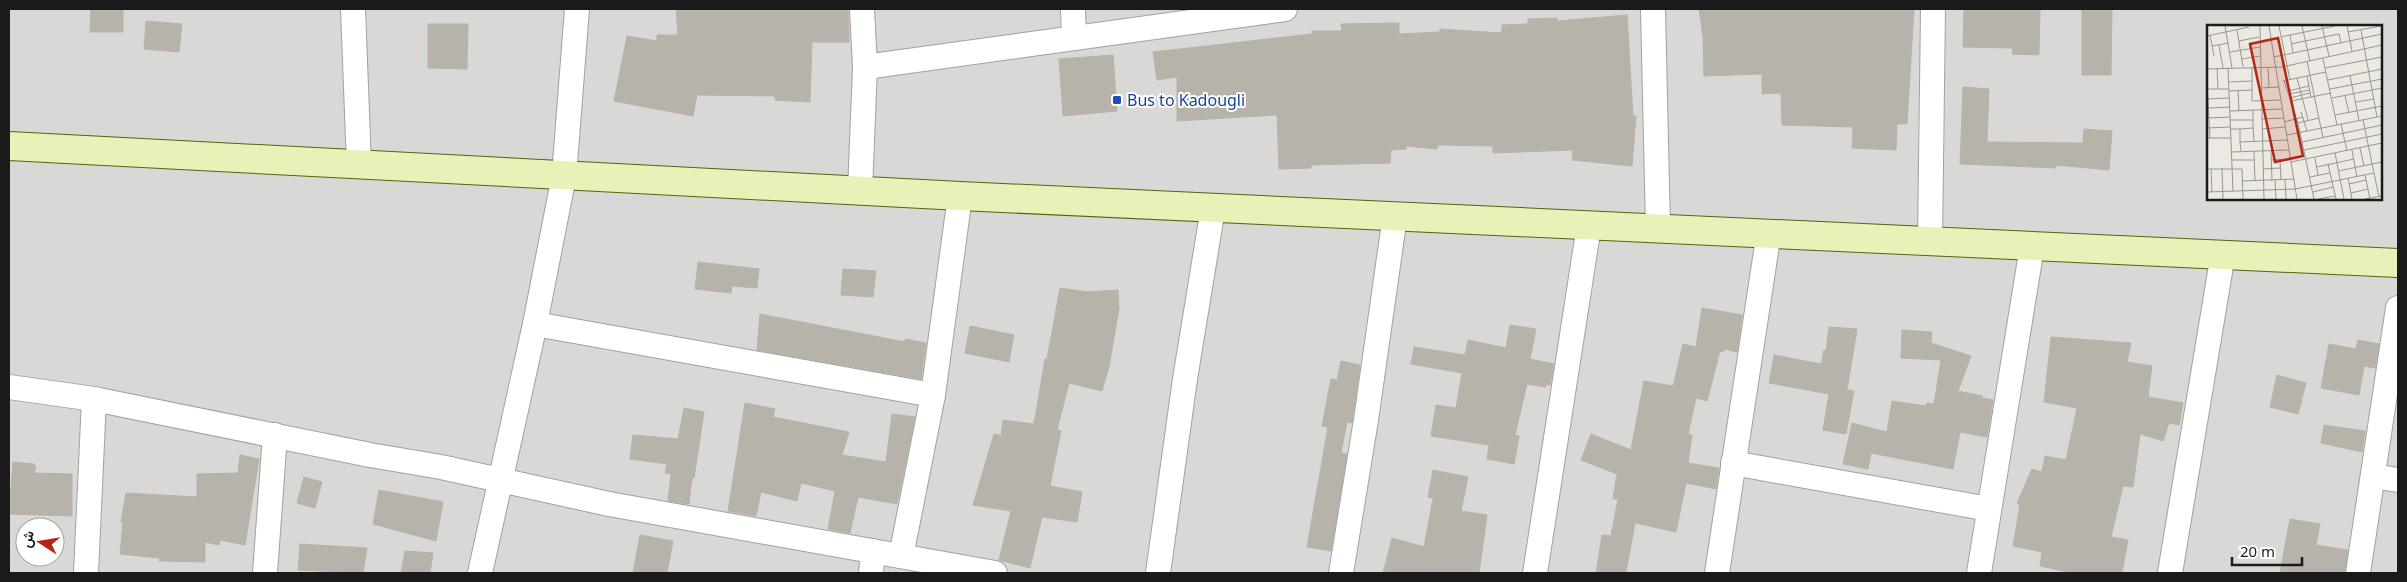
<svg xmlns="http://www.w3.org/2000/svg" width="2407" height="582" font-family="'Noto Sans',Vazirmatn,sans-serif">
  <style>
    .residential { fill: #d8d8d7; fill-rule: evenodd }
    .building { fill: #b7b2aa; stroke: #bbb2a5 }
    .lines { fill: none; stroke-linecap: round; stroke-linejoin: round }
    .street-casing { stroke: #a1a1a1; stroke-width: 26 }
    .secondary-casing { stroke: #50650e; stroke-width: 30 }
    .street { stroke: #fff; stroke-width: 24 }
    .secondary { stroke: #e7f2b8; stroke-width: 28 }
    .transit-dot { fill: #1a4fb4; stroke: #fff; stroke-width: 2 }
    .labels { text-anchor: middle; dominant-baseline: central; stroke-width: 4; stroke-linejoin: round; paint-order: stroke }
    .transit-label { font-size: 16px; fill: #164399; stroke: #fff; text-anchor: start }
    .inset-road { fill: none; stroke: #979691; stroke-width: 1 }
    .view { fill: #b22813; fill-opacity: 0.15; stroke: #b22813; stroke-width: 2.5 }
    .inset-edge { fill: none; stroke: #1a1a1a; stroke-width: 2.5 }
  </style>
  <rect width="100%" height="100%" fill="#ebe9e1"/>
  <!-- residential -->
  <path class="residential" d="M9 9H2398V573H9ZM2208 26H2381V199H2208ZM25 527H55V557H25Z"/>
  <!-- building -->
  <g class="building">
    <path d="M91 9H123V32H90Z"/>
    <path d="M676 9H848L849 42H812L810 102 775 100V96L697 95 693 116 614 101 627 36 657 41V35H678Z"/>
    <path d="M1699 9H1914L1907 124H1897L1896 150 1852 148 1853 127 1782 125 1781 93 1762 94V74L1704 76 1703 37Z"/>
    <path d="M1964 9H2040L2039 55 2012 54 2013 48 1963 47Z"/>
    <path d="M2082 9H2112L2111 75H2082Z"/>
    <path d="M1627 15 1633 116H1636L1632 166 1572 160 1573 150 1493 153V146L1438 145 1437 149 1406 146V149L1391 150 1390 163 1311 165V168L1279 169 1277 115 1177 121V77L1157 80 1153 52 1312 34V31H1342L1341 24 1399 23V34L1440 32V29L1502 33V25L1528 24V19L1557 18V21Z"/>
    <path d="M146 21 182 24 179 52 144 49Z"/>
    <path d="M428 24H468L467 69 428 68Z"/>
    <path d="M1113 55 1117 111 1063 116 1059 59Z"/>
    <path d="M1963 87 1989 89 1987 142 2083 143 2084 129 2112 131 2109 170 2056 165V168L1960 164Z"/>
    <path d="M698 262 759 269 757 288 732 286 731 293 695 289Z"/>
    <path d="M843 269 876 271 873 297 841 295Z"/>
    <path d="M1060 288 1088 292 1118 290 1119 308 1109 367 1102 391 1069 383 1057 430 1061 431 1050 486 1082 492 1077 522 1042 517 1030 568 999 560 1011 511 973 505 994 434 1001 436 1003 420 1034 424 1045 359H1047Z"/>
    <path d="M1702 308 1742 315 1737 352 1724 349V352L1720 351 1707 401 1696 398 1688 434 1692 435 1688 463 1719 468 1716 489 1686 483 1676 532 1635 523 1626 573H1596L1602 535 1611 536 1618 499H1613L1617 474 1581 460 1591 434 1631 450 1644 381 1673 386 1683 344 1696 347Z"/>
    <path d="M760 314 905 342V339L926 343 921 379 757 350Z"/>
    <path d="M1510 325 1536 329 1530 359 1554 364 1550 385 1546 384V387L1527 384 1515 435 1519 436 1514 464 1487 459 1489 445 1431 436 1436 405 1456 408 1462 373 1411 364 1414 347 1465 355 1468 340 1506 348Z"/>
    <path d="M970 326 1014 335 1009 362 965 353Z"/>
    <path d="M1829 327 1857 329 1847 390 1854 391 1846 434 1823 430 1829 394 1769 383 1774 355 1821 364 1824 350 1826 351Z"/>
    <path d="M1902 330 1932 332 1931 343 1971 356 1958 391 1982 396V398L1993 400 1987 437 1960 432 1953 469 1871 453 1868 469 1843 464 1852 423 1887 432 1892 401 1926 406 1927 403 1934 404 1941 360 1901 358Z"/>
    <path d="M2051 337 2131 343 2127 362 2152 366 2148 397 2183 403 2179 425 2169 423 2163 441 2140 434 2133 487 2123 486 2111 537 2128 540 2122 573H2072L2040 566 2042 552 2013 546 2020 505 2017 503 2032 469 2042 472 2045 456 2066 460 2077 408 2044 402Z"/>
    <path d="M2358 340 2379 344 2375 368 2364 366 2359 395 2321 388 2329 344 2356 349Z"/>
    <path d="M1341 361 1360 365 1352 423 1347 422 1341 453 1347 454 1331 551 1307 547 1328 427 1322 426 1331 379 1337 380Z"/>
    <path d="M2277 375 2306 383 2298 414 2270 407Z"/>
    <path d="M745 403 775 409 773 417 849 432 842 455 886 462 892 414 915 417 897 504 858 497 850 533 828 529 835 491 801 483 797 501 761 492 756 516 728 511Z"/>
    <path d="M684 408 704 412 694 478H692L689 504 668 501 671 474 665 473 667 464 630 459 633 435 678 439Z"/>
    <path d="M2324 425 2365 431 2362 452 2321 443Z"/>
    <path d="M240 455 259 459 245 545 220 540 219 545 205 542V562L159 561 160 558 120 554 123 522H121L126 493 197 497V474L238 473Z"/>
    <path d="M13 462 34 464 36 467 34 473 72 474V516L9 514Z"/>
    <path d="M1433 470 1468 477 1461 511 1487 515 1479 573H1383L1392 538 1424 547 1433 498 1428 497Z"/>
    <path d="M304 477 322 482 315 508 297 503Z"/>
    <path d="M379 490 443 502 436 541 373 524Z"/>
    <path d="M2290 519 2320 524 2316 545 2348 550 2345 573H2280Z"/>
    <path d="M640 535 673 541 667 573H633Z"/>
    <path d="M300 544 367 548 363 573 298 570Z"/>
    <path d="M405 551 433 553 430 573H401Z"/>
  </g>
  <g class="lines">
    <defs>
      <g id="street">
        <path d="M353 9 359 165"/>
        <path d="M1073 9 1074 38"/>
        <path d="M1653 9 1658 229"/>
        <path d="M865 67 1285 9"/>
        <path d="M860 191 865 67 862 9"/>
        <path d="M1930 241 1933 9"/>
        <path d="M535 324 933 395"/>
        <path d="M9 387 94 399 370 455 441 467 609 504 995 573"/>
        <path d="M1733 463 1989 509"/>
        <path d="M2373 476 2398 480"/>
        <path d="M901 556 933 395 960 196"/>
        <path d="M86 573 94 399"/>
        <path d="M265 573 275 435"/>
        <path d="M480 573 535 324 564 176 577 9"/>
        <path d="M871 573 873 551"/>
        <path d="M1158 573 1185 379 1213 208"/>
        <path d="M1341 573 1366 420 1395 216"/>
        <path d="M1535 573 1589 226"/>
        <path d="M1717 573 1769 232"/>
        <path d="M1979 573 2032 247"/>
        <path d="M2170 573 2223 254"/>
        <path d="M2358 573 2398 308"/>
      </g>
      <path id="secondary" d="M9 146 960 196 2398 263"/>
    </defs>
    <!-- street casing -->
    <use href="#street" class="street-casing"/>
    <!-- secondary casing -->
    <use href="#secondary" class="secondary-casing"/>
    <!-- street -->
    <use href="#street" class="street"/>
    <!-- secondary -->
    <use href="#secondary" class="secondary"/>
  </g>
  <!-- markers -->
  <rect class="transit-dot" x="1112" y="95" width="10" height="10" rx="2.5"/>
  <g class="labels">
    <!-- transit labels -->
    <g class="transit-label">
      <text x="1127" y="100">Bus to Kadougli</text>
    </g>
  </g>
  <!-- overview -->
  <g transform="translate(2207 25)">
    <rect width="175" height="175" fill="#ebe9e1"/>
    <path class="inset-road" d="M18 1 25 43M53 1 57 174M62 1 90 174M72 1 83 55M95 1 103 36M115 1 122 31M140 1 145 26M30 5 36 42M154 5 170 92M141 7 174 1M3 10 7 31M83 10 128 1M0 11 42 2M32 16 52 12M84 19 132 9 134 18M12 20 16 43M5 21 21 18M23 27 53 22M86 28 175 9M67 32 86 28 83 10 74 12M35 34 53 31M116 34 130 100M100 36 116 113M45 42V76L74 75M10 43 11 64M21 43 26 166M61 43 62 63M118 43 175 32M0 44 75 42 175 20M100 51 104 72M143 51 152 95M90 53 101 95M121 55 175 44M76 56 119 47M77 56 91 98 107 174M22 57 45 56M0 58 3 113M54 63 72 62M1 64H22M123 64 175 54M31 65 32 86M22 66 45 65M81 66 102 61M82 69 103 65M138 71 142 88M83 73 103 68M125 73 175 63M1 74 22 73M84 76 124 68M149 77 167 74M1 83 23 82M46 85V103M23 86 75 84M94 87 100 106M128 90 175 81M0 93 23 92M54 94 77 93M23 95H46M156 95 172 172M77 97 96 92M91 98 112 93M134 99 140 126M0 103 23 102M23 104H33V117M33 104 46 103 47 117M55 104 78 102M80 110 175 91M0 113H24M95 117 175 100M153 123 157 141M97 125 175 109M145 125 150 152M34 126 33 117 80 115M47 126 48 156M64 126 65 156M24 127 82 125M128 128 137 174M108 133 111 150M73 134 74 155M25 135H47M64 135 84 134M84 137 175 118M121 139 129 174M110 142 147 134M15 143 16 174M0 144H35L36 174M4 144 5 167M56 144 73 143M131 146 175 137M158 150 163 174M103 152 123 148M141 153 145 174M68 155 69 174M78 155 79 174M35 156 87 154M142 159 159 155M0 167 88 164 167 148M106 167 126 162M144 168 161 164M111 174 128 171M158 174 175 171"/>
    <path class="view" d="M71 13 96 131 68 137 43 19Z"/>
    <rect width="175" height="175" class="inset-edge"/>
  </g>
  <!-- border -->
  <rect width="2407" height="582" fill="none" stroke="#1a1a1a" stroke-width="20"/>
  <!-- north arrow -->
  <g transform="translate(40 542) rotate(282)"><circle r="24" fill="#ffffff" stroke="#a3a3a3"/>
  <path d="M0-4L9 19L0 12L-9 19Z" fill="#b22813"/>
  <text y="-8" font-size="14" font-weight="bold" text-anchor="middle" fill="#1a1a1a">ش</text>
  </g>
  <!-- scale -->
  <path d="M2232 557v8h70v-8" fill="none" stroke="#1a1a1a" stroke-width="2.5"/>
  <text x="2240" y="557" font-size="15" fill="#1a1a1a" stroke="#ffffff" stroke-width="4" paint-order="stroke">20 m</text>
</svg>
